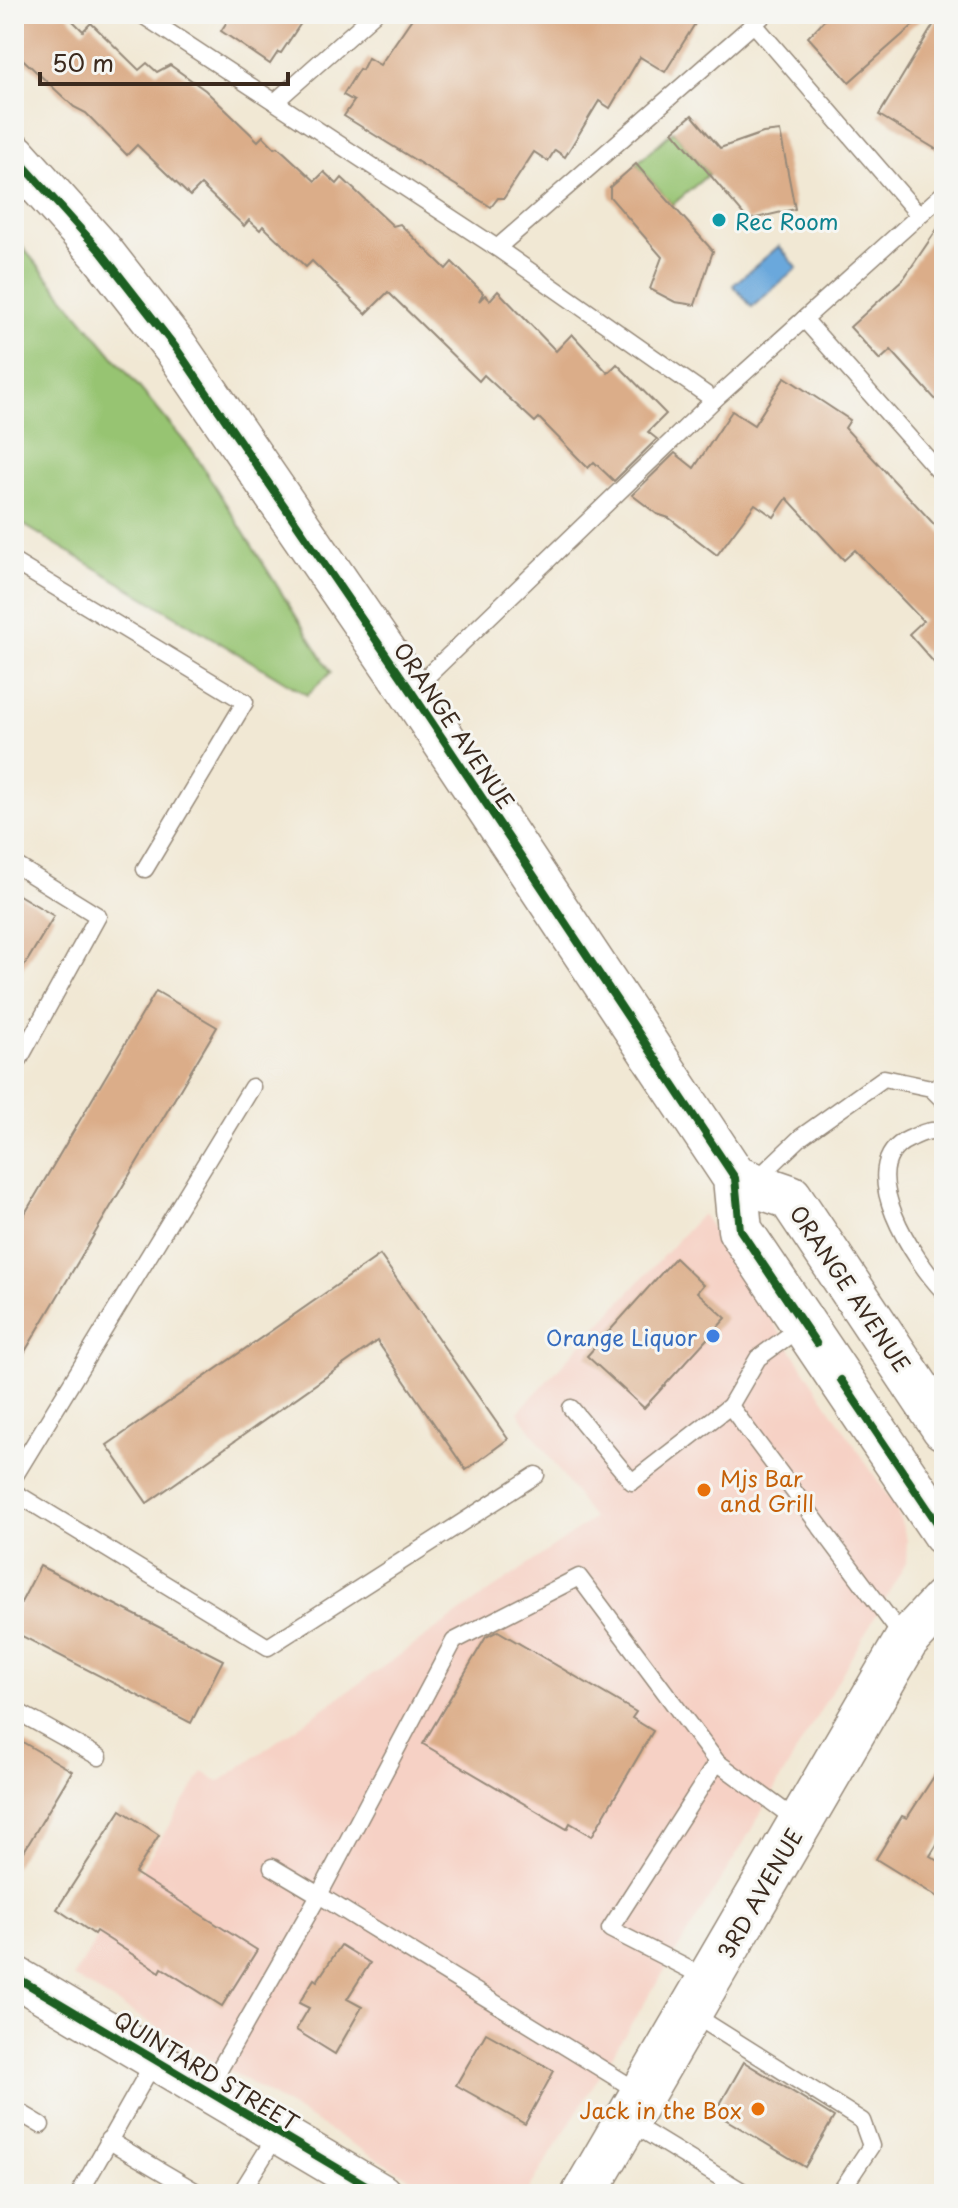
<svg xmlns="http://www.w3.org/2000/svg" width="958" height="2208" font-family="'Playpen Sans',sans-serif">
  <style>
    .built { fill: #f6d1c5 }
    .green { fill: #97c472; stroke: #697748; stroke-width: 2 }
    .water { fill: #6aa8dc; stroke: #52697d; stroke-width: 2 }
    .building { fill: #dbad89 }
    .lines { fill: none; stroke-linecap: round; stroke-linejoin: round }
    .service-casing { stroke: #968979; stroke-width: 19 }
    .tertiary-casing { stroke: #968979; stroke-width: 43 }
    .secondary-casing { stroke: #968979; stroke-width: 47 }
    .primary-casing { stroke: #968979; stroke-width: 47 }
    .service { stroke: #fff; stroke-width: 16 }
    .tertiary { stroke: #fff; stroke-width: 40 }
    .secondary { stroke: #fff; stroke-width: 44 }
    .primary { stroke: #fff; stroke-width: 44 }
    .cycleway-casing { stroke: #f6f6f2; stroke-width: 13 }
    .cycleway { stroke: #1b5e20; stroke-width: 8 }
    .culture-dot { fill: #0f9aa8; stroke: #f6f6f2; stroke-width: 3 }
    .shop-dot { fill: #3f7fe0; stroke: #f6f6f2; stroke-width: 3 }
    .food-dot { fill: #e8710a; stroke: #f6f6f2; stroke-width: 3 }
    .labels { text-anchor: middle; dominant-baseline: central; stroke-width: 6; stroke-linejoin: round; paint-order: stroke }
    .culture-label { font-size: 22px; fill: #0d838f; stroke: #f6f6f2; text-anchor: start }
    .street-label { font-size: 22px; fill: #3b2a1e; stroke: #f6f6f2 }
    .shop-label { font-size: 22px; fill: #366cbe; stroke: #f6f6f2; text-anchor: end }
    .food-label { font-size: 22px; fill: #c56008; stroke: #f6f6f2; text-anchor: start }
  </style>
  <rect width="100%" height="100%" fill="#f6f6f2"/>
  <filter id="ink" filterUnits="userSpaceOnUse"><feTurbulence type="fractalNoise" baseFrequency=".0125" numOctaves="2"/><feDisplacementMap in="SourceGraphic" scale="16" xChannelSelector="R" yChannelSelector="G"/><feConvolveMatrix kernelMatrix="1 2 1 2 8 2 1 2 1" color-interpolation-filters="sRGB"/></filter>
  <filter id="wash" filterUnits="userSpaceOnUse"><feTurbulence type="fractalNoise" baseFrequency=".006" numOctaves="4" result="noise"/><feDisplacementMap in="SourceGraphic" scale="32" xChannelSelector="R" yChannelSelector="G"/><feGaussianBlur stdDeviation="1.8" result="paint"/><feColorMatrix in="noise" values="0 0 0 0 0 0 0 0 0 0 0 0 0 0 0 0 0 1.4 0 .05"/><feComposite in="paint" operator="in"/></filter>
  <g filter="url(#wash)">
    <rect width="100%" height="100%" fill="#f1e8d4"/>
    <!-- built -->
    <path class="built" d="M702 1214 897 1510 907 1540 906 1563 740 1849 526 2194H436L73 1977 203 1772 219 1782 593 1519 518 1412Z"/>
    <!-- green -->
    <g class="green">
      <path d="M673 131 709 174 672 205 636 164Z"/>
      <path d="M14 237 194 453 331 672 307 695 14 519Z"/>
    </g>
    <!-- water -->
    <path class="water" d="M779 246 797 268 752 307 733 285Z"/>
    <g id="blocks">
      <!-- building -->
      <g class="building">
        <path d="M14 14H66L83 31 91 23 139 70 147 63 157 72 170 65 205 90 258 141 263 136 275 148 278 147 315 181 324 172 337 184 342 178 393 226 400 224 446 269 452 262 483 293 479 301 485 295 490 300 498 291 556 351 572 334 608 373 617 364 666 414 648 432 657 439 614 481 594 462 588 468 539 418 535 422 484 375 479 381 388 292 366 314 312 261 306 267 263 226 260 230 249 220 244 226 201 185 190 196 137 145 127 155 86 113 74 107 14 51Z"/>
        <path d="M232 14H307L281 53 278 52 270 64 221 31Z"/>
        <path d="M415 14H701L665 72 640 57 610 108 599 101 565 157 555 150 548 161 534 152 504 198H498L491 207 344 116 354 101 343 95 359 69 362 70 368 58 380 65Z"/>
        <path d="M830 14H926L849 82 808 37Z"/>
        <path d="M940 14H944V154L879 115Z"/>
        <path d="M692 115 720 148 763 133 780 131 795 209 748 220 673 131Z"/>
        <path d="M636 164 713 251 695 305 675 302 650 289 662 257 610 197V187Z"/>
        <path d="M944 219V409L891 350 880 360 850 327 904 278Z"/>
        <path d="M785 377 850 420 845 428 944 535V674L909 634 923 621 855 550 844 560 787 498 774 517 755 504 717 555 669 518 657 514 632 495 675 453 694 468 732 411 754 425Z"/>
        <path d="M14 892 54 916 14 983Z"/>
        <path d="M156 991 217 1027 14 1370V1232Z"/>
        <path d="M380 1255 508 1439 466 1470 377 1341 147 1503 107 1445Z"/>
        <path d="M675 1258 703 1285 697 1292 726 1318 644 1408 587 1356Z"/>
        <path d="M40 1566 223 1660 191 1723 14 1632V1616Z"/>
        <path d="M498 1631 636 1712 632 1718 653 1731 592 1836 570 1823 567 1829 423 1744 486 1637Z"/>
        <path d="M14 1737 72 1771 14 1868Z"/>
        <path d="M944 1761V1833L930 1856 944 1864V1901L876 1859 902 1816 907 1818Z"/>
        <path d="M121 1810 159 1835 135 1873 257 1950 222 2006 162 1968 160 1972 96 1931 94 1934 57 1909Z"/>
        <path d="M341 1945 370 1963 347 1999 362 2007 335 2054 296 2030 309 2008 299 2003 314 1979 317 1981Z"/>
        <path d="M486 2033 554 2071 525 2124 456 2085Z"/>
        <path d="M744 2062 834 2117 805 2167 715 2113Z"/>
      </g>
    </g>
  </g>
  <g filter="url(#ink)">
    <use href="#blocks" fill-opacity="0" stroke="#968979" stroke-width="2"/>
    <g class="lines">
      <defs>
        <g id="service">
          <path d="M141 14 497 248 714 400"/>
          <path d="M754 24 919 215"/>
          <path d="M276 101 374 14"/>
          <path d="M497 248 765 14"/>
          <path d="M804 319 944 477"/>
          <path d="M14 562 245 702 145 869"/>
          <path d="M414 689 714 400 944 193"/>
          <path d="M14 864 98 916 14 1069"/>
          <path d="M944 1131C930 1129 922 1133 909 1139 850 1165 916 1263 944 1292"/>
          <path d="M756 1180 801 1137 884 1078 931 1088 944 1101"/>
          <path d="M730 1406 758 1358 802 1326"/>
          <path d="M571 1408 632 1482 730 1406 905 1640"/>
          <path d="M14 1477 252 1087"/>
          <path d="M14 1492 268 1647 536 1475"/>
          <path d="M14 1724 20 1713 99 1757"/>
          <path d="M272 1867 319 1895 454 1641 579 1577 717 1762 799 1822"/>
          <path d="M706 1978 610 1929 717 1762"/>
          <path d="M691 2013 862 2121 871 2146 839 2194"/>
          <path d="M207 2091 319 1895 641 2093"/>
          <path d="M14 2109 41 2125"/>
          <path d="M629 2122 747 2194"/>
          <path d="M108 2140 200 2194"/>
          <path d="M79 2194 155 2060"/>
          <path d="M240 2194 278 2133"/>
        </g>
        <path id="tertiary" d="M14 1976 381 2194"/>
        <path id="secondary" d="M584 2194 906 1641 944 1600"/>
        <g id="primary">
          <path d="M14 155 101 252 176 348 411 691 735 1178 740 1230 944 1533"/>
          <path d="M735 1178 790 1197 944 1428"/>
        </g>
      </defs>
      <!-- service casing -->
      <use href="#service" class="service-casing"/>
      <!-- tertiary casing -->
      <use href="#tertiary" class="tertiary-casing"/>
      <!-- secondary casing -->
      <use href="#secondary" class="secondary-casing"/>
      <!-- primary casing -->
      <use href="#primary" class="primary-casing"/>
      <!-- service -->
      <use href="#service" class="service"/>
      <!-- tertiary -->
      <use href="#tertiary" class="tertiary"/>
      <!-- secondary -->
      <use href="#secondary" class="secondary"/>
      <!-- primary -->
      <use href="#primary" class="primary"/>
      <defs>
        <g id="cycleway">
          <path d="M14 155 101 252 176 348 411 691 735 1178 740 1230 816 1343"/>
          <path d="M841 1380 944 1533"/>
          <path d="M14 1976 381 2194"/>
        </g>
      </defs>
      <!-- cycleway casing -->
      <use href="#cycleway" class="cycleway-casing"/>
      <!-- cycleway -->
      <use href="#cycleway" class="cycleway"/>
    </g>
  </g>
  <!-- markers -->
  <circle class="culture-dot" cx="719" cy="220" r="8"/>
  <circle class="shop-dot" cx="713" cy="1336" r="8"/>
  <g class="food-dot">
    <circle cx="704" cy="1490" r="8"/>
    <circle cx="758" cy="2109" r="8"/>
  </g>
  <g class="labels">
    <!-- culture labels -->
    <g class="culture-label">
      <text x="735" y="220">Rec Room</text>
    </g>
    <!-- street labels -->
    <g class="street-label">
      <text transform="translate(455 725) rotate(56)">ORANGE AVENUE</text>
      <text transform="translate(851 1288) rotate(56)">ORANGE AVENUE</text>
      <text transform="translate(759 1893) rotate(-60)">3RD AVENUE</text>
      <text transform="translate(207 2070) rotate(31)">QUINTARD STREET</text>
    </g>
    <!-- shop labels -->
    <g class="shop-label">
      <text x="697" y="1336">Orange Liquor</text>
    </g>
    <!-- food labels -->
    <g class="food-label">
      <text x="720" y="1477">Mjs Bar<tspan x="720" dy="25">and Grill</tspan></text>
      <text x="742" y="2109" text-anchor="end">Jack in the Box</text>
    </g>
  </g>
  <!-- margin -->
  <rect width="958" height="2208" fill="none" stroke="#f6f6f2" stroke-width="48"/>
  <!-- scale -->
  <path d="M40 72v12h248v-12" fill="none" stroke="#3b2a1e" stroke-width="4"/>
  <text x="52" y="72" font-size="24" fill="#3b2a1e" stroke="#f6f6f2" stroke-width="6" paint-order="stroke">50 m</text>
</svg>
